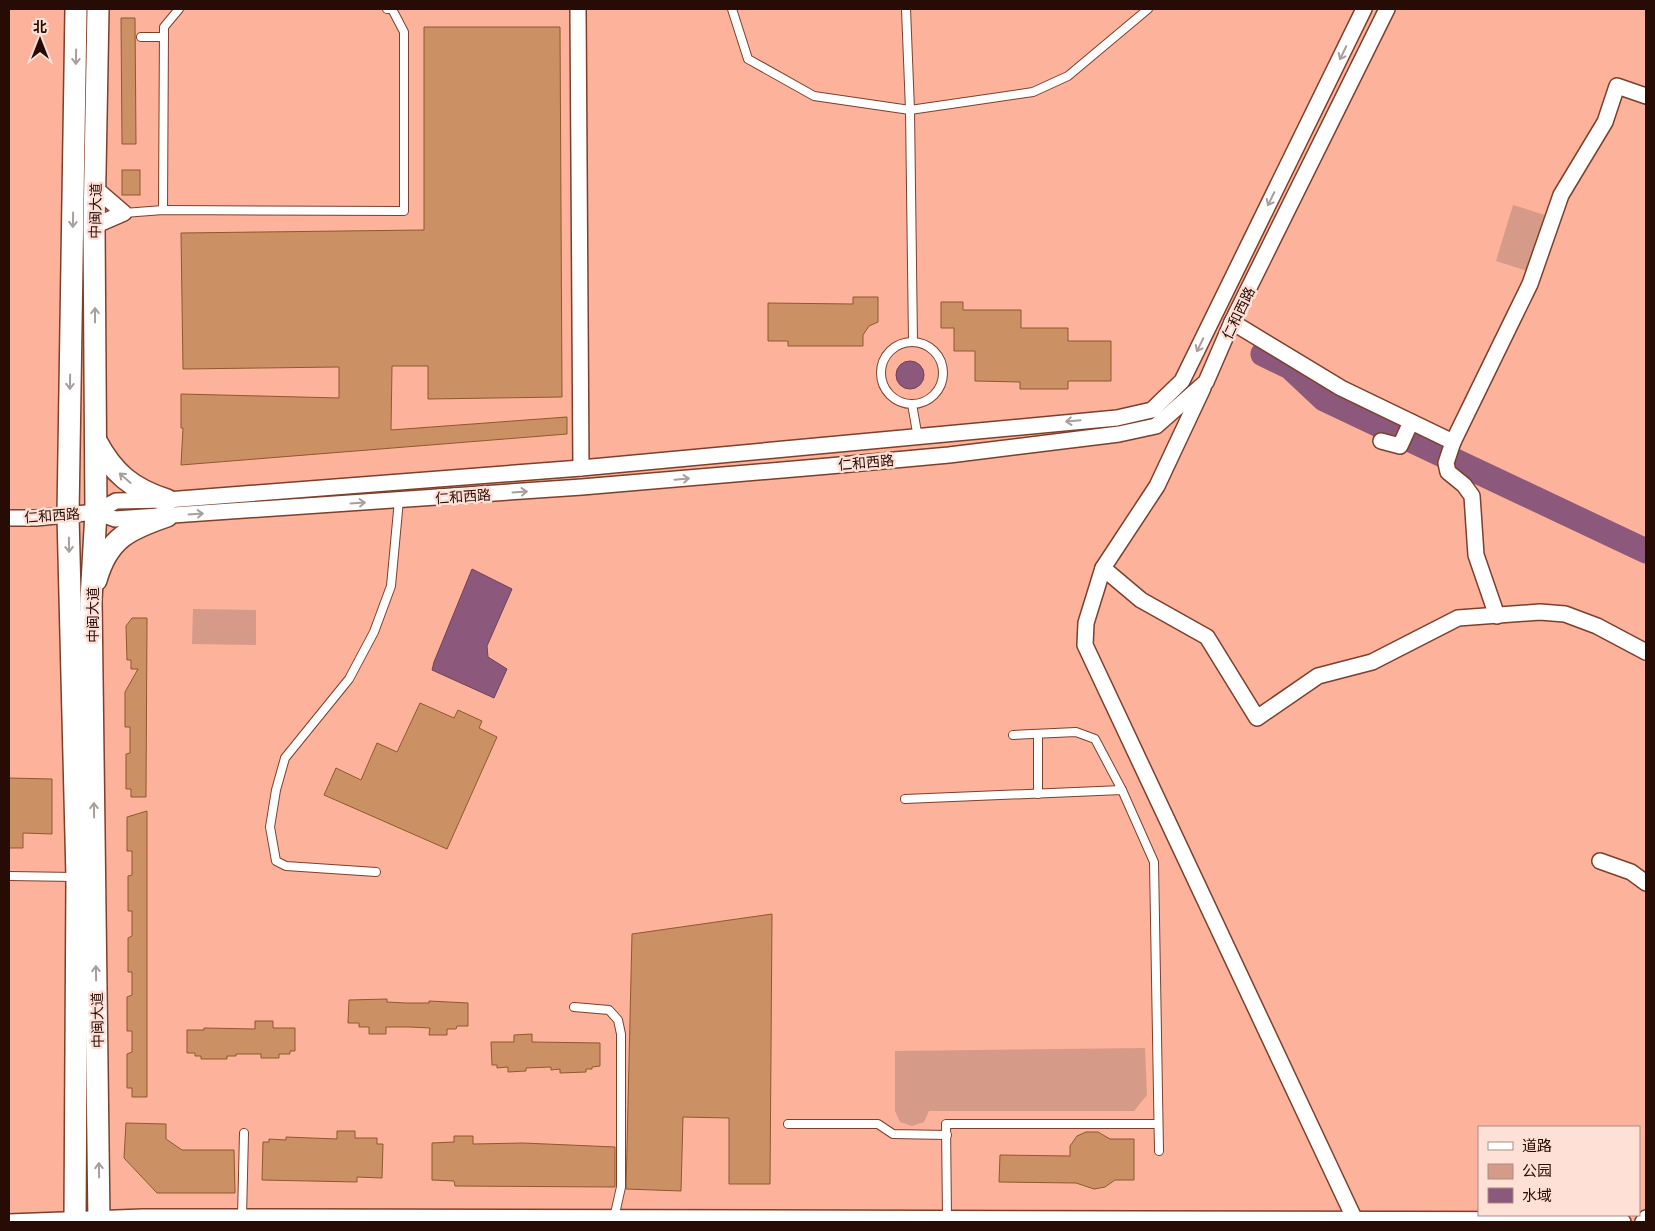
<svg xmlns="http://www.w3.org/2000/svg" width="1655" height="1231" font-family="'Golos Text','Noto Sans SC',sans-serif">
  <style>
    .green { fill: #d69a88 }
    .water { fill: #8c597d; stroke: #6d4259 }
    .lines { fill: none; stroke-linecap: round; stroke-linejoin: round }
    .river { stroke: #8c597d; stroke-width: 25 }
    .building { fill: #cb9164; stroke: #8f592d }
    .lane-casing { stroke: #7e3f2b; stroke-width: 10 }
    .street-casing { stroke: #7e3f2b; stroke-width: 18 }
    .secondary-casing { stroke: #7e3f2b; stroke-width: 24 }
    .lane { stroke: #fff; stroke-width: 8 }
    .street { stroke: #fff; stroke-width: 15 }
    .secondary { stroke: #fff; stroke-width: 21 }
    .oneway { stroke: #a89e9b }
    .labels { text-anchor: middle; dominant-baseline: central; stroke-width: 5; stroke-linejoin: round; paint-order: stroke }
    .street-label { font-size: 14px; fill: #260c05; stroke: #ffe0d6 }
  </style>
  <rect width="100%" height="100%" fill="#fcb29b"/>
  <!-- green -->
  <g class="green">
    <path d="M1513 205 1545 215 1528 271 1496 261Z"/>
    <path d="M193 609 256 610V645L192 644Z"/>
    <path d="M1145 1048 1147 1095 1134 1111H929L924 1122 912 1126 900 1122 895 1111V1051Z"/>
  </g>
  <!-- water -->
  <g class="water">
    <circle cx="910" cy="375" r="14"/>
    <path d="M472 569 512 589 487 646 488 657 507 669 494 698 432 670 434 662Z"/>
  </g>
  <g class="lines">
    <!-- river -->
    <path class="river" d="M1263 354 1290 367 1324 399 1646 551"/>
  </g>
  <!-- building -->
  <g class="building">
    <path d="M121 18H135L136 144H122Z"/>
    <path d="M424 27H560L562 397 428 399V366H392L391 430 567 417V434L181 465 183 428H181V394L339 398V367L183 369 181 233 424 230Z"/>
    <rect x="122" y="170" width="18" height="25"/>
    <path d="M853 297H878V322L869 326 863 335V346H788V341H768V303L853 304Z"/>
    <path d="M941 302H963V310H1021V328H1068V341H1111V381H1068V389H1020V382L975 381V351H954V328H941Z"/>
    <path d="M132 618H147L146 797H131V789H126V754L130 753V727H125V692L138 669H131V660H127L126 626Z"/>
    <path d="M420 703 454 718 458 710 482 721 479 728 497 737 447 849 324 795 336 768 361 780 377 743 397 752Z"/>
    <path d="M9 778 52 779V834L23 833V848H9Z"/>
    <path d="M147 811V1097H132V1088H127V1054L132 1052V1031H127V997L132 995V972H128V938L132 936V911H128V876L132 875V851H127V817Z"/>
    <path d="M772 914 770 1184H729V1118L683 1117 681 1191 626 1189 632 934Z"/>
    <path d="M387 999V1002L406 1003H429V1001L468 1003V1026H457L456 1029H447V1035H429L430 1028 410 1027H386V1034H369V1027H359V1023H348L349 1000Z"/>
    <path d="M255 1021H273V1028H295V1051H290V1054H279V1058H261V1054H236V1056H227V1059H201V1056H195V1053H187V1030H204V1028L255 1029Z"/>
    <path d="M532 1034V1042L600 1043V1066L592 1067V1069H586V1072L560 1073V1069L551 1070V1067L526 1068V1071L508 1072V1067L497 1068V1065H492L491 1042H514V1035Z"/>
    <path d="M126 1123 166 1124V1139L182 1150H234L235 1193H157L124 1158Z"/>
    <path d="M337 1131H355V1138H377V1144H383L382 1178 357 1177V1182L262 1180 263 1142H269V1139L286 1140V1137L337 1139Z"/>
    <path d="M1086 1132H1098L1110 1139H1134V1180H1115L1105 1187 1094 1189 1076 1183 999 1182 1000 1155 1070 1156V1146L1077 1136Z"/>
    <path d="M454 1136H473V1144L523 1143 615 1147V1187L455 1186 454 1181 432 1180V1143L454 1142Z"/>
  </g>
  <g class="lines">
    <defs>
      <g id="lane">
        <path d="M732 9 748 59 814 96 910 110 1033 92 1068 76 1148 9"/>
        <path d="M906 9 910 110 913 342"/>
        <path d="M141 37H164"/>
        <path d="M163 210 164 27 179 9"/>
        <path d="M124 213 163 210 404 211V32L392 9H387"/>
        <circle cx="912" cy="373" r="31"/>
        <path d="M912 404 918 438"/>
        <path d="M1038 734V794"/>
        <path d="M1013 735 1076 732 1095 739 1122 790"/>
        <path d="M905 799 1122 790 1154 862 1159 1151"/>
        <path d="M376 872 286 866 276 861 270 827 276 790 285 758 349 679 374 632 391 586 399 500"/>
        <path d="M9 876 75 877"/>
        <path d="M574 1007 609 1010 618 1020 621 1034V1187L614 1218"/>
        <path d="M788 1124H878L893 1134 947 1135"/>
        <path d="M242 1217 244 1133"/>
        <path d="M947 1218 946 1124H1157"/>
      </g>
      <g id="street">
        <path d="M578 9 581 468"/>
        <path d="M94 226 124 213 95 188"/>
        <path d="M1232 322 1341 388 1453 442 1530 284 1561 195 1605 122 1617 86 1646 96"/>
        <path d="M1203 388 1157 486 1103 568 1086 623 1085 645 1355 1220"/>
        <path d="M1381 441 1400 446 1411 422"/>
        <path d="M1453 442 1446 463 1448 472 1464 485 1472 496 1476 555 1497 616"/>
        <path d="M96 512 115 519 582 487 829 466 949 455 1119 434 1156 426 1206 382 1232 322 1387 9"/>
        <path d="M9 518H36L96 512 116 501 167 500 581 468 1117 418 1152 410 1182 381 1364 9"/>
        <path d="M1103 568 1141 600 1207 637 1257 718 1318 676 1372 662 1458 618 1540 612 1565 614 1597 626 1646 652"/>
        <path d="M1600 861 1631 872 1646 883"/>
        <path d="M9 1222 143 1217H274L1599 1220 1623 1222"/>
        <path d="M1643 1222 1646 1218"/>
      </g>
      <g id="secondary">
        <path d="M98 9 94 226 96 512 91 600 99 1222"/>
        <path d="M96 441C113 473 132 489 167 500"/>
        <path d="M96 580C108 538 129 529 167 516"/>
        <path d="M75 1222 77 877 68 515 76 9"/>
      </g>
    </defs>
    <!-- lane casing -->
    <use href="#lane" class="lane-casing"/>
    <!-- street casing -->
    <use href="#street" class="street-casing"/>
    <!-- secondary casing -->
    <use href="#secondary" class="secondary-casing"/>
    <!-- lane -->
    <use href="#lane" class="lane"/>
    <!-- street -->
    <use href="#street" class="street"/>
    <!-- secondary -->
    <use href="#secondary" class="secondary"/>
  </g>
  <!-- one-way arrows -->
  <defs><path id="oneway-shaft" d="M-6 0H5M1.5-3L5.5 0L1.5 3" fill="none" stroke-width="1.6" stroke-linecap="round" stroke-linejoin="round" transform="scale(1.25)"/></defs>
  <g class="oneway">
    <use href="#oneway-shaft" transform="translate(1343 53) rotate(116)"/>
    <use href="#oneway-shaft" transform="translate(76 57) rotate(91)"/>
    <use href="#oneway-shaft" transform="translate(1271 199) rotate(116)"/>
    <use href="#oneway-shaft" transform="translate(73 220) rotate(91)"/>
    <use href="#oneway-shaft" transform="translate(95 315) rotate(-90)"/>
    <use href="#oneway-shaft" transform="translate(1200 345) rotate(116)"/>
    <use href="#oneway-shaft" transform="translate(70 382) rotate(91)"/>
    <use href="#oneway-shaft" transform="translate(1073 421) rotate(175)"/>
    <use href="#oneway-shaft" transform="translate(125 478) rotate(-139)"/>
    <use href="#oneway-shaft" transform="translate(682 479) rotate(-5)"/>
    <use href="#oneway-shaft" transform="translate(520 492) rotate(-4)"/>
    <use href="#oneway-shaft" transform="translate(358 503) rotate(-4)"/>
    <use href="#oneway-shaft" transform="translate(196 514) rotate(-4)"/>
    <use href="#oneway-shaft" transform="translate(69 545) rotate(89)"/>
    <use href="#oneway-shaft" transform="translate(94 810) rotate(-91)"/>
    <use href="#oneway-shaft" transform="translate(96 973) rotate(-91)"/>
    <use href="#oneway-shaft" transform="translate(99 1170) rotate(-91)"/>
  </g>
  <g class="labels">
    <!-- street labels -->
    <g class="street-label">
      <text transform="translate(95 211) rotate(-89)">中闽大道</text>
      <text transform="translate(1238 313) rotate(-64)">仁和西路</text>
      <text transform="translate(866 462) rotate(-5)">仁和西路</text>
      <text transform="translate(463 496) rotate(-4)">仁和西路</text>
      <text transform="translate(52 515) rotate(-4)">仁和西路</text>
      <text transform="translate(92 615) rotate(-90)">中闽大道</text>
      <text transform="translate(97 1020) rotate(-91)">中闽大道</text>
    </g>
  </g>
  <!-- border -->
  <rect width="1655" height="1231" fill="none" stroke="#260c05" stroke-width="20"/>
  <!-- legend -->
  <rect x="1478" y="1126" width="162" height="90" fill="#ffe0d6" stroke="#a88b82"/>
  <rect x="1488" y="1142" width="25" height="8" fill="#ffffff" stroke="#a88b82"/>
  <text x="1522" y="1151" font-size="15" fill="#260c05">道路</text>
  <rect x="1488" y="1164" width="25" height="15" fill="#d69a88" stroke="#a88b82"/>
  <text x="1522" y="1176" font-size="15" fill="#260c05">公园</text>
  <rect x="1488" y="1188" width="25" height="15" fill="#8c597d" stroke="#a88b82"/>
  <text x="1522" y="1201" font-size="15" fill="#260c05">水域</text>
  <!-- north arrow -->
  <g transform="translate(40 40)" stroke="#ffe0d6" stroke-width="4" paint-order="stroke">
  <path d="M0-4L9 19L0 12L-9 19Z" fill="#260c05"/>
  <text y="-8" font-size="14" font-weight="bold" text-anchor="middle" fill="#260c05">北</text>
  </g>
</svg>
